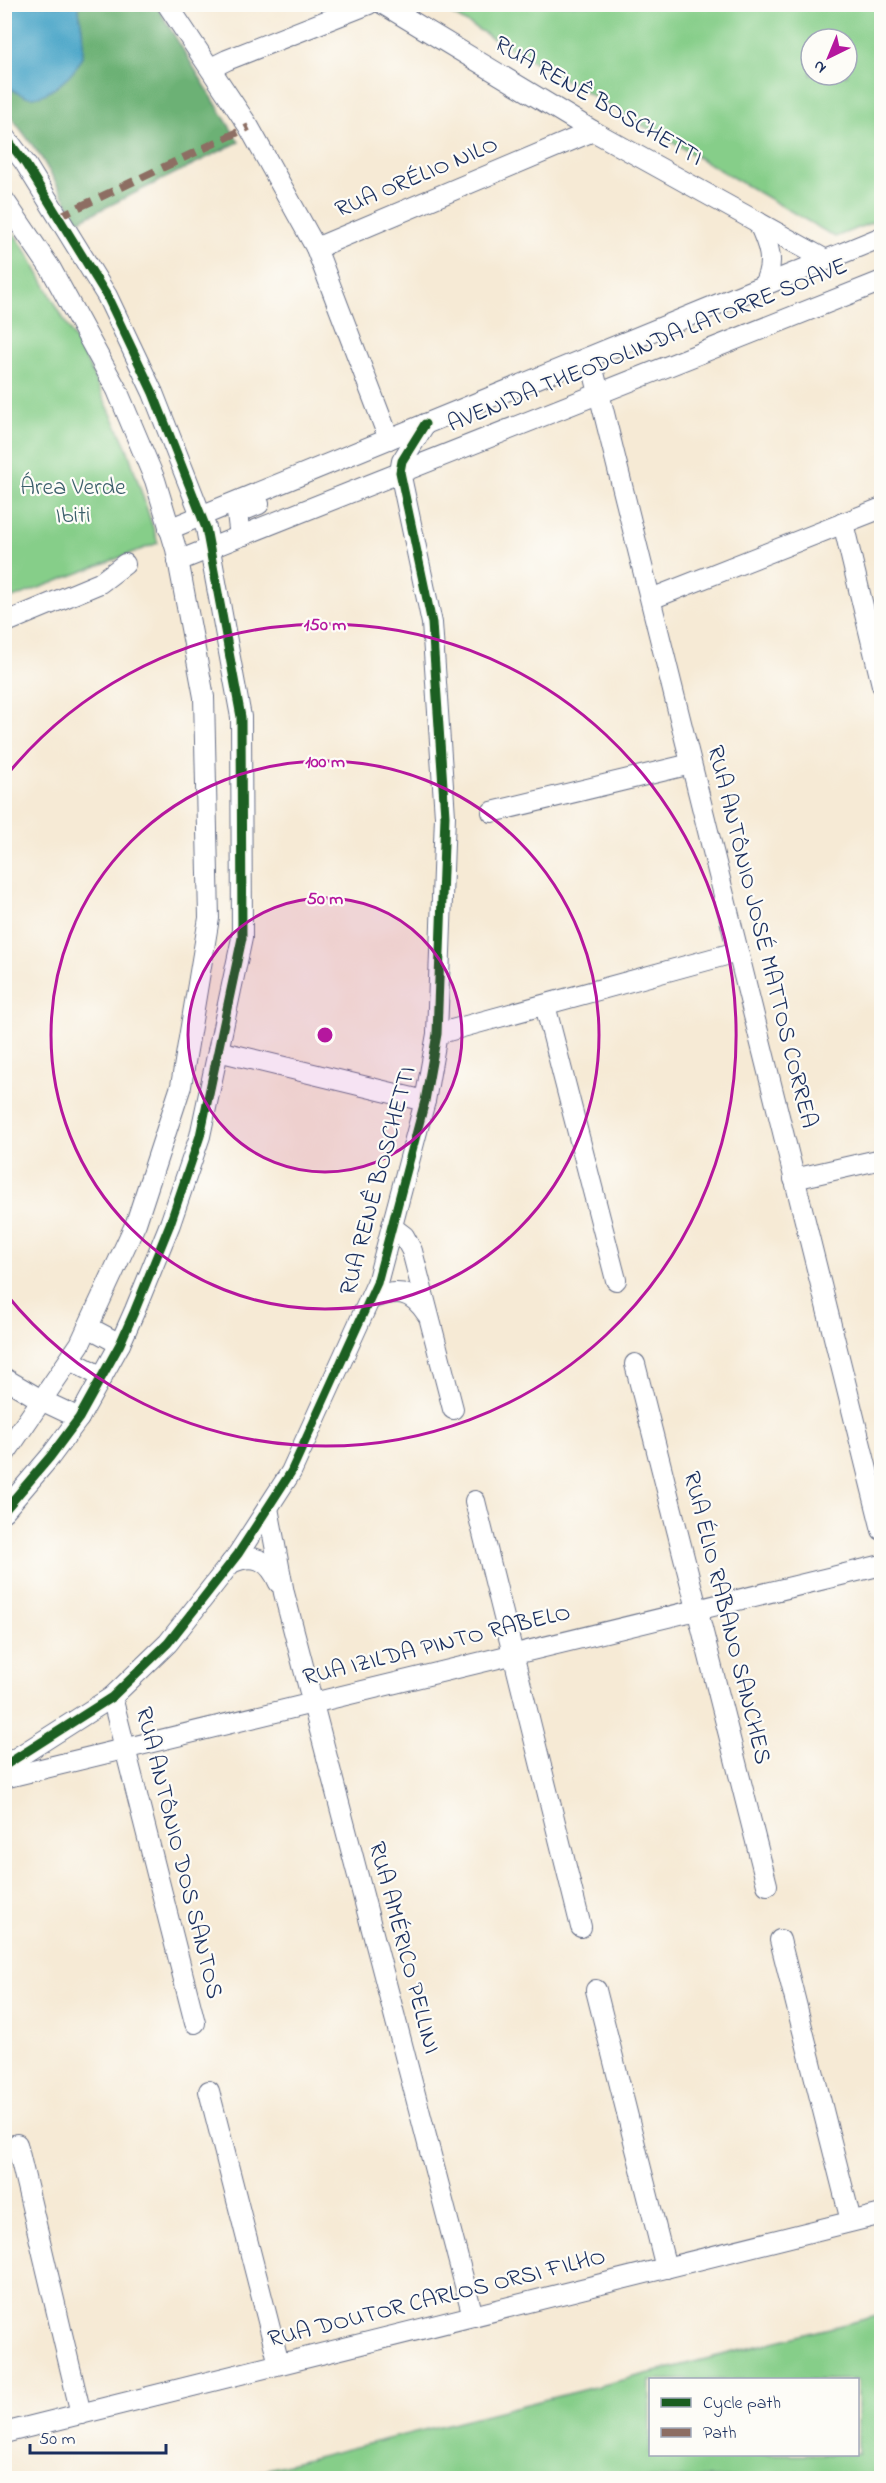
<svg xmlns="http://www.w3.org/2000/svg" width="886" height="2483" font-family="'Indie Flower',sans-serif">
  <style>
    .green { fill: #86ce89; stroke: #507e74; stroke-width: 1.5; fill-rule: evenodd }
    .forest { fill: #6cb175; stroke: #44706a; stroke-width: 1.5 }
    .water { fill: #4aa5c8; stroke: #326a93; stroke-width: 1.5 }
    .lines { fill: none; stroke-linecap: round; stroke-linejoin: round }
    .minor-casing { stroke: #687088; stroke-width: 22 }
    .minor { stroke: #fff; stroke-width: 20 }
    .quiet { stroke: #8d6e63; stroke-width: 8; stroke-dasharray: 15 8; stroke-linecap: butt }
    .cycleway-casing { stroke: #fdfcf7; stroke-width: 13 }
    .cycleway { stroke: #1b5e20; stroke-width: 9 }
    .ring { fill: none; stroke: #b5179e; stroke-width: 3 }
    .labels { text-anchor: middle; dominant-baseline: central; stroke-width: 4.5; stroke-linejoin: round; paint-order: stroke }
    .street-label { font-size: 24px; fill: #1b2f5e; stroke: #fdfcf7 }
    .park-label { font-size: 24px; fill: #3b5f6b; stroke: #fdfcf7 }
    .centre { fill: #b5179e; stroke: #fdfcf7; stroke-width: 3 }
    .ring-label { font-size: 18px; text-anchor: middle; font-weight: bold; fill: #b5179e; stroke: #fdfcf7; stroke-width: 4.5; stroke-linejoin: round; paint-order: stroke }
  </style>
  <rect width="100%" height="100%" fill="#fdfcf7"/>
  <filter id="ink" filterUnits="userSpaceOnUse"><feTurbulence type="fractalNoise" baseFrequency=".0167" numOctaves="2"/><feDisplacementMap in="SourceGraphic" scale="12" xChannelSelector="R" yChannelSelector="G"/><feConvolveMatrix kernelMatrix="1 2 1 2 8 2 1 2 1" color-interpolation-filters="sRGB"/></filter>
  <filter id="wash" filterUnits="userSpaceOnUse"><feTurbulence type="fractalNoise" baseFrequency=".008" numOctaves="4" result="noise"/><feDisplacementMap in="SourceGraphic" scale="24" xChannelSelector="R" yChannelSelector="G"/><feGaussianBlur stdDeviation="1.35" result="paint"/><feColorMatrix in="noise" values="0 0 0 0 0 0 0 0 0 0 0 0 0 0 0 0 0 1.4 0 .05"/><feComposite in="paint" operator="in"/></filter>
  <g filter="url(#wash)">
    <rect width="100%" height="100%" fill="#f6ead5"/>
    <!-- green -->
    <g class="green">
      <path d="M436 5H881V219L835 237ZM811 39H847V75H811Z"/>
      <path d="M4 219 28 254 85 358 127 448 158 543 5 601Z"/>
      <path d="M881 2315V2478H232ZM650 2380H858V2454H650Z"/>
    </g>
    <!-- forest -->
    <path class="forest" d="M4 5H156L239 142 78 221 41 157 5 108Z"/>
    <!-- water -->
    <path class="water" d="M4 5H78C80 17 86 44 82 56 77 73 51 95 34 97 22 98 13 90 5 84Z"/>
  </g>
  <g filter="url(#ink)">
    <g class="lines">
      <defs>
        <g id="minor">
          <path d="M167 4 249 127 316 248 389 439"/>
          <path d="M383 4 593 131 826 260"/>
          <path d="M211 68 227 60 369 4"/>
          <path d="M4 135 25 163 107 296 153 393 206 528 241 717 242 938 200 1136 170 1224 135 1310 120 1344 79 1418 50 1457 4 1511"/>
          <path d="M4 200 51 269 117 390 155 480 176 549 204 697 209 918 181 1086 136 1223 80 1344 4 1455"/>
          <path d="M758 222C769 245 776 263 763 286"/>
          <path d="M316 248 593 131"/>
          <path d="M590 357 882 1530"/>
          <path d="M843 523 882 685"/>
          <path d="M169 529 882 237"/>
          <path d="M244 535 239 529 237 513 259 504"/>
          <path d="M178 561 882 281"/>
          <path d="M651 599 882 508"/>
          <path d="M4 623 100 583 125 564"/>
          <path d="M492 812 691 764"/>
          <path d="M545 1005 616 1280"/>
          <path d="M437 1034 737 952"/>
          <path d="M218 1051 425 1101"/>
          <path d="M794 1179 882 1159"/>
          <path d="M392 1227 404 1236 412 1251 453 1409"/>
          <path d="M370 1299C396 1290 410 1288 427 1314"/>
          <path d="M88 1327 120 1344"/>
          <path d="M70 1360 102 1377"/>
          <path d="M635 1364 767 1885"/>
          <path d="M4 1378 43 1401 79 1418"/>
          <path d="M475 1501 581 1927"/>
          <path d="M268 1508 284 1593 473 2316"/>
          <path d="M231 1563C254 1552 269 1560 279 1583"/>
          <path d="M112 1697 195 2023"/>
          <path d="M4 1766 112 1697 168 1643 212 1587 238 1554 291 1472 377 1283 425 1101 437 1034 445 816 432 623 400 472 402 461 425 424"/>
          <path d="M4 1778 882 1565"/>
          <path d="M780 1940 851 2221"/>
          <path d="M596 1990 666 2268"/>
          <path d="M209 2091 279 2364"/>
          <path d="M17 2144 81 2414"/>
          <path d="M4 2433 882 2214"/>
        </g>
      </defs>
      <!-- minor casing -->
      <use href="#minor" class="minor-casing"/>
      <!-- minor -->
      <use href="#minor" class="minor"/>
      <!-- quiet -->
      <path class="quiet" d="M58 217 249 127"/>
      <defs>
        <g id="cycleway">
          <path d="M4 135 25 163 107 296 153 393 206 528 241 717 242 938 200 1136 170 1224 135 1310 120 1344 79 1418 50 1457 4 1511"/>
          <path d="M4 1766 112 1697 168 1643 212 1587 238 1554 291 1472 377 1283 425 1101 437 1034 445 816 432 623 400 472 402 461 425 424"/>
        </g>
      </defs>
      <!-- cycleway casing -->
      <use href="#cycleway" class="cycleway-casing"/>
      <!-- cycleway -->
      <use href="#cycleway" class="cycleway"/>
    </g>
  </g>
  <!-- distance rings -->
  <circle cx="325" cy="1035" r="137" fill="#b5179e" fill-opacity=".12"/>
  <g class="ring">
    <circle cx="325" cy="1035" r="137"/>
    <circle cx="325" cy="1035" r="274"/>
    <path d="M6 776A411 411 0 1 1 6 1294"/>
  </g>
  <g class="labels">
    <!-- street labels -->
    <g class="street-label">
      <text transform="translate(598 102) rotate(30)">RUA RENÊ BOSCHETTI</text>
      <text transform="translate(417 178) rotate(-23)">RUA ORÉLIO NILO</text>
      <text transform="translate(648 346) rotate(-22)">AVENIDA THEODOLINDA LATORRE SOAVE</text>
      <text transform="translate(761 937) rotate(76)">RUA ANTÔNIO JOSÉ MATTOS CORREA</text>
      <text transform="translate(379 1181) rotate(-75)">RUA RENÊ BOSCHETTI</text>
      <text transform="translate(726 1618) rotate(76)">RUA ÉLIO RABANO SANCHES</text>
      <text transform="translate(437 1646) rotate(-14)">RUA IZILDA PINTO RABELO</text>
      <text transform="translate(178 1853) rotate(76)">RUA ANTÔNIO DOS SANTOS</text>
      <text transform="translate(403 1948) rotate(75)">RUA AMÉRICO PELLINI</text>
      <text transform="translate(437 2299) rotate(-14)">RUA DOUTOR CARLOS ORSI FILHO</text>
    </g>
    <!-- park labels -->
    <g class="park-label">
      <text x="73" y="488">Área Verde<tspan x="73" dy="28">Ibiti</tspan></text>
    </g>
  </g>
  <circle cx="325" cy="1035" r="9" class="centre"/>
  <g class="ring-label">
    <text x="325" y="630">150 m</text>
    <text x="325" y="767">100 m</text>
    <text x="325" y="904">50 m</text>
  </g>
  <!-- margin -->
  <rect width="886" height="2483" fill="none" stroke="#fdfcf7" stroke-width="24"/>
  <!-- legend -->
  <rect x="649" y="2378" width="210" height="78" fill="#fdfcf7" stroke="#a3aaba" stroke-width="1.5"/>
  <rect x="661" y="2398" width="30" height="9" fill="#1b5e20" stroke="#a3aaba" stroke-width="1.5"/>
  <text x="703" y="2408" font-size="18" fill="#1b2f5e">Cycle path</text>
  <rect x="661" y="2428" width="30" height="9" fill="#8d6e63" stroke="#a3aaba" stroke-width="1.5"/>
  <text x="703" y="2438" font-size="18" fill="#1b2f5e">Path</text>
  <!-- north arrow -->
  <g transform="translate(829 57) rotate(223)"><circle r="28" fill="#fdfcf7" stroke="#a3aaba" stroke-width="1.5"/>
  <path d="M0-4.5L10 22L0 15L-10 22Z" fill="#b5179e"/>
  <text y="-9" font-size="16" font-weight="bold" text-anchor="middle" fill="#1b2f5e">N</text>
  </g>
  <!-- scale -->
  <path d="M30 2444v9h136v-9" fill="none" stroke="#1b2f5e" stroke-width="3"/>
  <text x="39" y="2444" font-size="18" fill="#1b2f5e" stroke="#fdfcf7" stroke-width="4.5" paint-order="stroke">50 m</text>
</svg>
